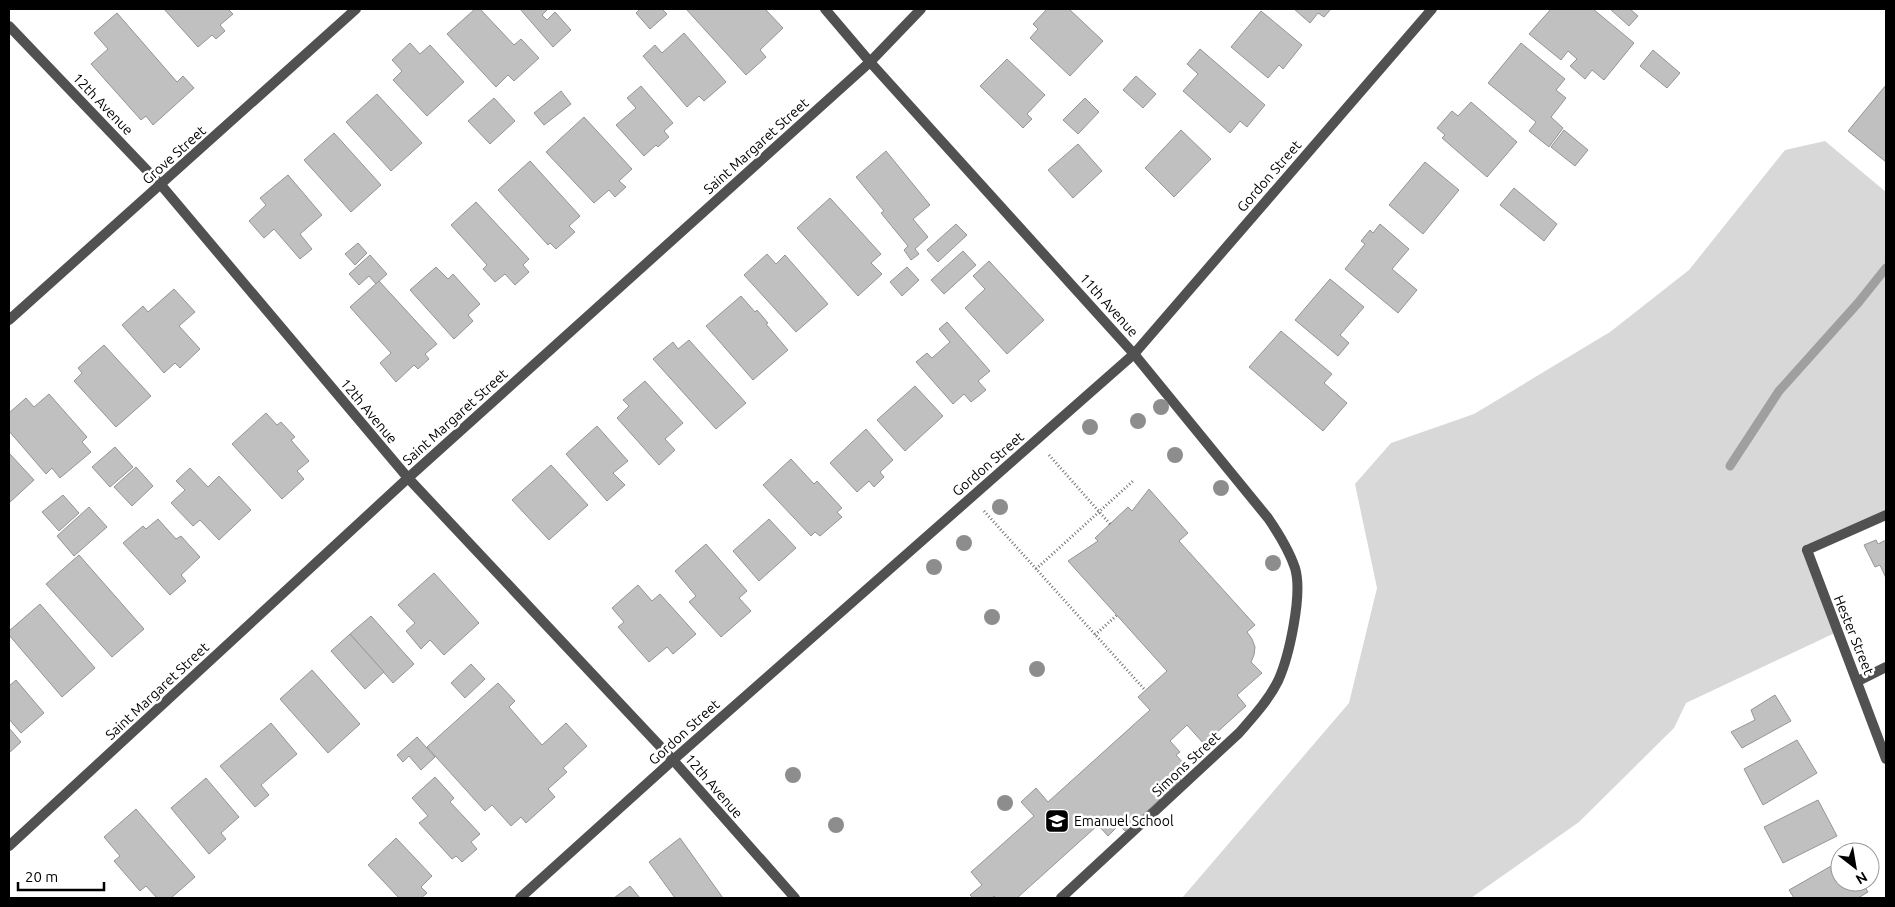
<svg xmlns="http://www.w3.org/2000/svg" width="1895" height="907" font-family="Ubuntu,sans-serif">
  <style>
    .green { fill: #d8d8d8 }
    .lines { fill: none; stroke-linecap: round; stroke-linejoin: round }
    .stream { stroke: #9f9f9f; stroke-width: 9 }
    .building { fill: #c0c0c0; stroke: #959595 }
    .path { stroke: #737373; stroke-width: 3; stroke-dasharray: 1 2.5; stroke-linecap: butt }
    .service { stroke: #515151; stroke-width: 10 }
    .minor { stroke: #515151; stroke-width: 10 }
    .tree { fill: #8d8d8d }
    .labels { text-anchor: middle; dominant-baseline: central; stroke-width: 5; stroke-linejoin: round; paint-order: stroke }
    .street-label { font-size: 14px; fill: #000; stroke: #fff }
    .poi-label { font-size: 14px; fill: #000; stroke: #fff; text-anchor: start }
  </style>
  <rect width="100%" height="100%" fill="#fff"/>
  <!-- green -->
  <path class="green" d="M1825 141 1886 192V515L1807 550 1837 632 1686 703 1674 728 1579 822 1471 898H1182L1349 703 1377 588 1355 484 1391 443 1474 414 1610 332 1689 270 1785 150Z"/>
  <g class="lines">
    <!-- stream -->
    <path class="stream" d="M1730 466 1779 391 1858 303 1886 268"/>
  </g>
  <!-- building -->
  <g class="building">
    <path d="M164 9H228L233 14 220 25 225 31 216 39 212 35 198 47Z"/>
    <path d="M475 9H480L514 45 521 39 539 58 514 81 508 75 496 87 447 34Z"/>
    <path d="M520 9H548L542 15 547 20 555 12 571 30 553 47Z"/>
    <path d="M640 9H662L667 14 650 29 636 13Z"/>
    <path d="M686 9H765L783 28 760 50 766 57 746 75Z"/>
    <path d="M1047 9H1069L1103 41 1070 76 1030 38 1038 29 1033 24Z"/>
    <path d="M1294 9H1331L1324 17 1318 13 1310 23Z"/>
    <path d="M1551 9H1593L1634 43 1604 80 1592 70 1585 79 1570 66 1577 59 1568 51 1561 60 1529 34Z"/>
    <path d="M1610 9H1630L1638 16 1629 26Z"/>
    <path d="M1261 11 1302 45 1283 69 1279 65 1268 78 1231 47Z"/>
    <path d="M117 13 177 82 183 76 194 88 153 125 146 116 141 120 91 64 108 49 94 33Z"/>
    <path d="M684 33 726 82 704 101 699 96 687 107 643 56 655 45 662 53Z"/>
    <path d="M410 43 420 54 430 45 464 82 427 116 393 80 402 71 392 60Z"/>
    <path d="M1521 43 1565 79 1556 90 1566 98 1551 117 1563 128 1549 147 1529 131 1536 122 1488 83Z"/>
    <path d="M1200 49 1265 105 1247 127 1240 121 1230 133 1183 91 1198 74 1187 64Z"/>
    <path d="M1653 50 1680 73 1667 88 1640 66Z"/>
    <path d="M1007 59 1045 95 1027 114 1032 119 1023 128 980 86Z"/>
    <path d="M1136 76 1156 94 1143 108 1123 90Z"/>
    <path d="M1886 85V162L1848 131Z"/>
    <path d="M641 86 673 123 664 131 669 137 658 147 656 145 644 156 616 125 636 108 627 98Z"/>
    <path d="M561 91 571 104 544 125 534 113Z"/>
    <path d="M377 94 422 143 391 171 346 122Z"/>
    <path d="M494 98 515 121 490 144 468 121Z"/>
    <path d="M1085 98 1099 112 1078 134 1063 120Z"/>
    <path d="M1471 102 1517 142 1487 177 1442 138 1445 135 1437 128 1452 111 1458 116Z"/>
    <path d="M584 117 632 169 619 181 626 187 615 197 609 190 594 203 546 152Z"/>
    <path d="M1181 130 1211 159 1174 197 1145 168Z"/>
    <path d="M1564 130 1588 150 1575 166 1551 147Z"/>
    <path d="M334 133 381 185 351 212 304 160Z"/>
    <path d="M1078 144 1102 171 1073 198 1048 170Z"/>
    <path d="M886 151 930 205 913 219 928 237 915 249 919 254 911 260 904 250 908 246 881 213 884 211 856 177Z"/>
    <path d="M530 161 580 216 569 226 575 232 556 249 550 243 548 245 498 190Z"/>
    <path d="M1425 162 1459 190 1423 234 1389 205Z"/>
    <path d="M288 175 322 215 300 234 312 249 300 259 274 229 264 238 249 221 266 205 260 198Z"/>
    <path d="M1514 188 1557 224 1544 241 1500 205Z"/>
    <path d="M830 198 881 254 871 263 882 274 858 296 797 228Z"/>
    <path d="M476 202 529 259 523 265 529 272 515 285 505 274 495 282 483 269 487 265 451 225Z"/>
    <path d="M956 224 967 235 938 262 927 250Z"/>
    <path d="M1380 224 1409 249 1392 269 1417 290 1398 313 1345 269 1365 244 1361 241 1370 230 1373 233Z"/>
    <path d="M358 243 367 253 355 265 345 254Z"/>
    <path d="M963 251 976 265 944 294 931 280Z"/>
    <path d="M767 254 776 264 785 255 828 304 796 332 744 275Z"/>
    <path d="M370 255 387 274 376 284 369 276 359 285 349 274Z"/>
    <path d="M989 261 1044 320 1007 354 965 308 985 289 973 276Z"/>
    <path d="M436 267 448 279 453 274 480 304 468 315 473 321 454 339 410 290Z"/>
    <path d="M907 267 919 280 902 296 890 282Z"/>
    <path d="M1330 279 1364 307 1340 335 1349 343 1338 356 1295 320Z"/>
    <path d="M379 281 437 344 425 354 429 359 418 369 414 365 396 382 380 363 391 353 350 307Z"/>
    <path d="M174 289 195 312 179 326 200 349 180 368 175 363 164 373 122 325 143 306 148 312Z"/>
    <path d="M741 296 755 312 757 310 768 323 766 324 788 350 753 380 706 326Z"/>
    <path d="M947 322 990 371 978 381 986 390 971 402 964 394 953 404 916 362 927 353 932 358 950 342 939 329Z"/>
    <path d="M1281 331 1332 374 1324 383 1347 403 1323 431 1249 367Z"/>
    <path d="M689 340 746 403 716 429 653 359 673 342 678 349Z"/>
    <path d="M104 345 151 396 116 427 74 381 82 373 78 368Z"/>
    <path d="M645 381 683 423 665 439 675 450 659 465 617 418 629 406 623 400Z"/>
    <path d="M915 386 943 416 905 451 877 420Z"/>
    <path d="M49 394 87 437 82 442 91 452 60 478 52 468 46 474 9 431V413L26 398 34 407Z"/>
    <path d="M266 413 277 425 281 422 295 437 291 440 309 461 297 471 304 479 282 499 232 444Z"/>
    <path d="M597 426 628 461 613 473 625 485 607 501 566 454Z"/>
    <path d="M866 429 893 460 880 472 884 477 874 487 869 481 857 492 830 463Z"/>
    <path d="M115 447 133 467 110 487 92 467Z"/>
    <path d="M9 453 34 480 9 503Z"/>
    <path d="M791 459 814 484 817 481 842 508 837 512 842 517 820 536 815 532 811 536 763 485Z"/>
    <path d="M551 465 588 505 549 540 512 500Z"/>
    <path d="M136 467 153 486 132 506 114 487Z"/>
    <path d="M190 468 208 487 219 476 251 510 219 540 200 520 193 526 171 503 185 490 176 481Z"/>
    <path d="M1149 489 1188 533 1179 541 1255 625 1247 632 1252 639 1255 647 1254 655 1251 662 1262 673 1237 695 1246 706 1204 744 1187 725 1170 741 1180 752 1176 755 1185 765 1176 773 1181 780 1125 831 1119 825 1108 836 1098 825 1017 898H996L994 896 992 898H973L970 895 982 885 971 872 1034 816 1021 802 1036 788 1048 802 1150 710 1138 697 1167 671 1068 561 1098 541 1095 538 1128 507 1132 511Z"/>
    <path d="M63 495 79 513 59 531 42 512Z"/>
    <path d="M89 507 107 527 74 556 57 536Z"/>
    <path d="M158 519 176 539 181 536 200 557 181 575 186 581 170 595 123 543 143 526 146 529Z"/>
    <path d="M769 519 796 548 759 581 733 551Z"/>
    <path d="M1876 540 1878 544 1886 540V578L1880 565 1875 567 1864 545Z"/>
    <path d="M706 544 747 591 739 598 751 611 721 637 689 602 696 596 675 571Z"/>
    <path d="M79 555 144 629 112 657 46 584Z"/>
    <path d="M434 573 479 623 444 655 430 640 421 649 406 631 415 623 398 605Z"/>
    <path d="M638 585 652 601 660 594 696 634 673 654 667 647 649 662 618 627 624 622 612 608Z"/>
    <path d="M40 604 95 668 62 697 9 635V631Z"/>
    <path d="M371 616 414 664 393 683 350 634Z"/>
    <path d="M350 634 384 672 365 689 331 651Z"/>
    <path d="M471 664 485 679 465 698 451 683Z"/>
    <path d="M312 670 360 724 328 753 280 699Z"/>
    <path d="M16 680 44 713 21 733 9 719V686Z"/>
    <path d="M498 683 515 701 509 707 542 745 566 723 587 746 563 768 567 772 548 789 555 797 526 823 521 817 511 826 492 805 485 811 427 747Z"/>
    <path d="M1775 695 1791 721 1742 748 1731 732 1755 720 1751 710Z"/>
    <path d="M271 723 297 754 261 785 269 795 255 807 220 766Z"/>
    <path d="M9 728 21 742 9 753Z"/>
    <path d="M417 737 435 757 421 770 409 756 403 762 397 755Z"/>
    <path d="M1797 740 1817 773 1763 805 1744 769Z"/>
    <path d="M435 777 454 798 450 802 480 834 471 842 477 849 462 862 456 856 452 859 419 823 428 816 412 798Z"/>
    <path d="M206 778 239 817 221 833 226 839 209 854 171 808Z"/>
    <path d="M1818 800 1837 836 1783 863 1764 827Z"/>
    <path d="M136 809 195 877 171 898H157L146 886 140 891 114 861 120 856 104 837Z"/>
    <path d="M396 838 432 876 421 887 427 893 421 898H399L368 865Z"/>
    <path d="M680 838 723 898H675L649 862Z"/>
    <path d="M1840 861V882H1862L1868 892 1858 898H1794L1789 890Z"/>
    <path d="M630 886 640 898H614Z"/>
  </g>
  <g class="lines">
    <!-- path -->
    <g class="path">
      <path d="M1049 455 1110 524"/>
      <path d="M984 511 1145 690"/>
      <path d="M1036 569 1133 481"/>
      <path d="M1095 635 1117 615"/>
    </g>
    <!-- service -->
    <path class="service" d="M1807 550 1886 515"/>
    <!-- minor -->
    <g class="minor">
      <path d="M825 9 870 62 1134 354 1268 518C1279 534 1289 550 1295 568 1303 594 1289 657 1278 681 1268 701 1253 717 1239 733L1061 898"/>
      <path d="M9 26 161 185 408 478 673 760 795 898"/>
      <path d="M9 320 356 9"/>
      <path d="M1807 550 1886 759"/>
      <path d="M1858 681 1886 667"/>
      <path d="M9 846 408 478 870 62 921 9"/>
      <path d="M520 898 673 760 1134 354 1432 9"/>
    </g>
  </g>
  <!-- trees -->
  <g class="tree">
    <circle cx="1161" cy="407" r="8"/>
    <circle cx="1138" cy="421" r="8"/>
    <circle cx="1090" cy="427" r="8"/>
    <circle cx="1175" cy="455" r="8"/>
    <circle cx="1221" cy="488" r="8"/>
    <circle cx="1000" cy="507" r="8"/>
    <circle cx="964" cy="543" r="8"/>
    <circle cx="1273" cy="563" r="8"/>
    <circle cx="934" cy="567" r="8"/>
    <circle cx="992" cy="617" r="8"/>
    <circle cx="1037" cy="669" r="8"/>
    <circle cx="793" cy="775" r="8"/>
    <circle cx="1005" cy="803" r="8"/>
    <circle cx="836" cy="825" r="8"/>
  </g>
  <!-- icons -->
  <defs>
    <symbol id="school-square" viewBox="-11 -11 22 22"><rect x="-9" y="-9" width="18" height="18" rx="4" fill="#000" stroke="#fff"/><path d="M0-5L7-2L0 1L-7-2ZM-4 1L0 2.5L4 1V4Q0 6-4 4Z" fill="#fff"/></symbol>
  </defs>
  <g fill-rule="evenodd">
    <use href="#school-square" x="1043" y="807" width="28" height="28"/>
  </g>
  <g class="labels">
    <!-- street labels -->
    <g class="street-label">
      <text transform="translate(103 104) rotate(46)">12th Avenue</text>
      <text transform="translate(756 146) rotate(-42)">Saint Margaret Street</text>
      <text transform="translate(174 155) rotate(-42)">Grove Street</text>
      <text transform="translate(1269 176) rotate(-49)">Gordon Street</text>
      <text transform="translate(1109 305) rotate(48)">11th Avenue</text>
      <text transform="translate(369 411) rotate(50)">12th Avenue</text>
      <text transform="translate(455 417) rotate(-42)">Saint Margaret Street</text>
      <text transform="translate(988 464) rotate(-41)">Gordon Street</text>
      <text transform="translate(1854 635) rotate(68)">Hester Street</text>
      <text transform="translate(157 691) rotate(-43)">Saint Margaret Street</text>
      <text transform="translate(684 732) rotate(-42)">Gordon Street</text>
      <text transform="translate(1186 764) rotate(-43)">Simons Street</text>
      <text transform="translate(714 786) rotate(49)">12th Avenue</text>
    </g>
    <!-- poi labels -->
    <g class="poi-label">
      <text x="1074" y="821">Emanuel School</text>
    </g>
  </g>
  <!-- border -->
  <rect width="1895" height="907" fill="none" stroke="#000000" stroke-width="20"/>
  <!-- north arrow -->
  <g transform="translate(1855 867) rotate(149)"><circle r="24" fill="#ffffff" stroke="#999999"/>
  <path d="M0-4L9 19L0 12L-9 19Z" fill="#000000"/>
  <text y="-8" font-size="14" font-weight="bold" text-anchor="middle" fill="#000000">N</text>
  </g>
  <!-- scale -->
  <path d="M18 882v8h86v-8" fill="none" stroke="#000000" stroke-width="2.5"/>
  <text x="25" y="882" font-size="15" fill="#000000" stroke="#ffffff" stroke-width="4" paint-order="stroke">20 m</text>
</svg>
